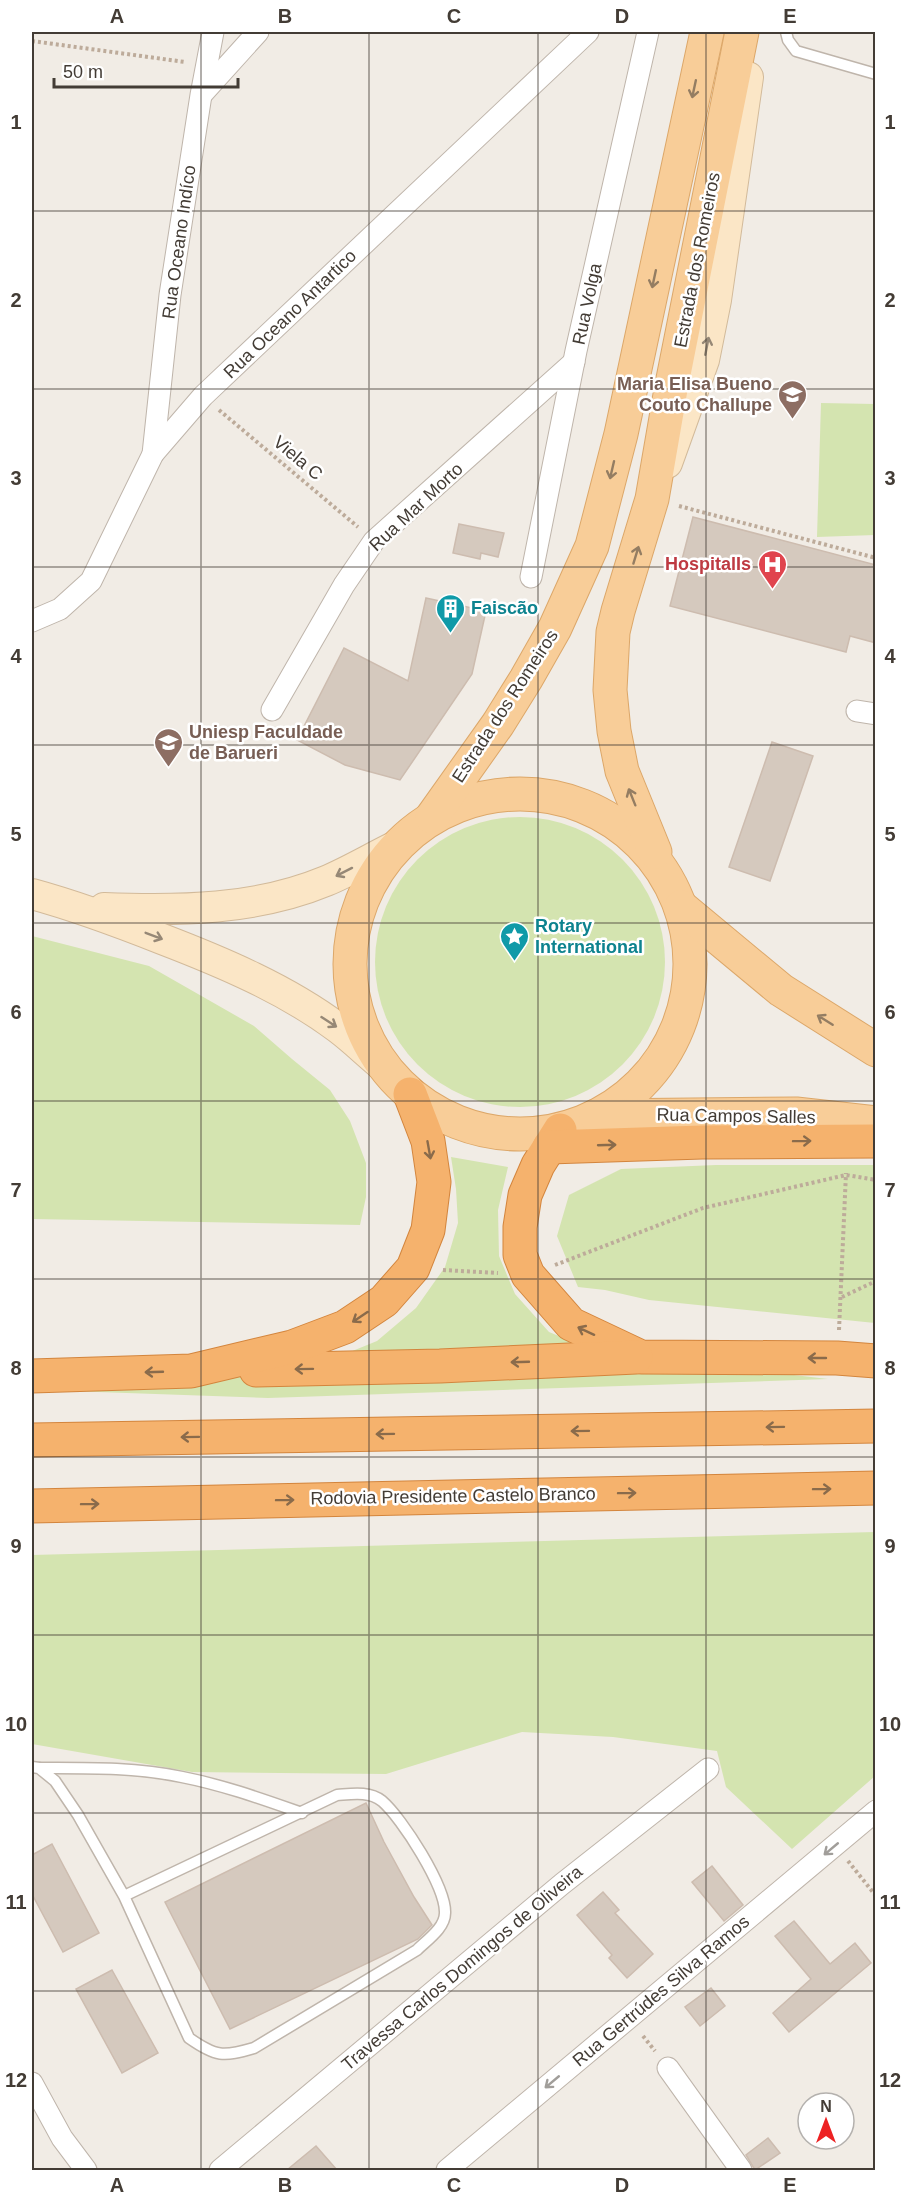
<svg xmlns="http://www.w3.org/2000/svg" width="907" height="2202" font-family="Helvetica,sans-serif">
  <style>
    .green { fill: #d4e4b0 }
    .building { fill: #d5c9be; stroke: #cdbcaf; stroke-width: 1.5 }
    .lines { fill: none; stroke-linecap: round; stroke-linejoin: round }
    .lane-casing { stroke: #bfb5ab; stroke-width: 13 }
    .street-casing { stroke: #bfb5ab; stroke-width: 23 }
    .secondary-casing { stroke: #d2ba9a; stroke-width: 32 }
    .primary-casing { stroke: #dca769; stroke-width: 35 }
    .highway-casing { stroke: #d3853d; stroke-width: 35 }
    .path { stroke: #bdab9a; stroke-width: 4; stroke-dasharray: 3 3; stroke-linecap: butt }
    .lane { stroke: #fff; stroke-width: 10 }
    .street { stroke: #fff; stroke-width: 21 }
    .secondary { stroke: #fbe6c6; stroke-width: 30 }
    .primary { stroke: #f8cd98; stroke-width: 33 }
    .highway { stroke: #f5b26d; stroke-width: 33 }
    .oneway { stroke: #947d62 }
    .oneway2 { stroke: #968876 }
    .oneway3 { stroke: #8a6b4b }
    .oneway4 { stroke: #a19e9a }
    .grid { fill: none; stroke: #433c35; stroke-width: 1.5; stroke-opacity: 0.55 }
    .labels { text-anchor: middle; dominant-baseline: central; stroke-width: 5; stroke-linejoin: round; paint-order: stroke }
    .street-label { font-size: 18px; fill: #433c35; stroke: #fff }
    .education-label { font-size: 18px; font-weight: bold; fill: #785e54; stroke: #fff; text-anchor: end }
    .health-label { font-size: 18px; font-weight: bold; fill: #be3a42; stroke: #fff; text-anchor: end }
    .culture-label { font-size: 18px; font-weight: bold; fill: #0d838f; stroke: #fff; text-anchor: start }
    .neatline { fill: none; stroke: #433c35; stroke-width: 2 }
    .grid-label { font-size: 20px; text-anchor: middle; font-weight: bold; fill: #433c35 }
  </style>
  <rect width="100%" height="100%" fill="#f1ece5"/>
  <!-- green -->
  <g class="green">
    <path d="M821 403 875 404V535L817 537Z"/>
    <circle cx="520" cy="962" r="145"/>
    <path d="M32 936 149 966 254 1026 292 1059 330 1090 350 1121 366 1163V1197L360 1225 32 1219Z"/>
    <path d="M451 1157 508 1167 498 1210 499 1256 515 1294 549 1332 598 1352 828 1379 268 1398 69 1391 318 1365 377 1341 416 1308 445 1267 458 1223 456 1189Z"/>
    <path d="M716 1165H875V1323L649 1300 605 1290 578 1287 557 1236 569 1195 621 1169Z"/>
    <path d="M875 1532V1776L792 1849 726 1787 717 1751 613 1737 522 1732 386 1774 192 1772 32 1744V1555Z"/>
  </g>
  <!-- building -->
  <g class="building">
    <path d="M693 517 876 565V643L850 636 846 652 670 606Z"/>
    <path d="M459 524 504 533 498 557 481 553 480 559 453 553Z"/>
    <path d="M426 598 486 611 472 674 400 780 345 765 297 740 344 648 408 681Z"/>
    <path d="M772 742 813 756 770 881 729 867Z"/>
    <path d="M366 1803 384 1842 414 1897 432 1925 418 1939 230 2029 165 1902Z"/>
    <path d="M52 1844 99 1933 63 1952 32 1894V1855Z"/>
    <path d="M712 1866 743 1905 724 1921 692 1882Z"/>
    <path d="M603 1892 619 1910 615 1913 653 1954 627 1978 609 1958 612 1955 577 1915Z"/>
    <path d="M794 1921 830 1964 855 1943 871 1963 789 2032 773 2013 811 1979 775 1936Z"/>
    <path d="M112 1970 158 2053 122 2073 76 1989Z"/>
    <path d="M711 1988 725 2006 700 2026 685 2007Z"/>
    <path d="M768 2138 780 2153 755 2170 746 2155Z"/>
    <path d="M316 2146 337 2170H287Z"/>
  </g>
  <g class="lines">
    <defs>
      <g id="lane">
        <path d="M786 32 788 40 796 51 876 74"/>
        <path d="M32 1767 39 1768 55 1781 78 1815 124 1896 189 2038C216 2057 223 2057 254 2048L417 1950C427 1940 445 1928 445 1913 446 1887 402 1818 382 1801 369 1791 352 1794 337 1795L124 1896"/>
        <path d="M39 1768C86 1768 135 1767 182 1777 223 1785 262 1799 302 1813"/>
      </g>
      <g id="street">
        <path d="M202 94 258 32"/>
        <path d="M153 454 170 295 201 95 213 32"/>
        <path d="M531 577 576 351 648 32"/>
        <path d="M32 621 60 609 91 581 153 454 203 396 588 32"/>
        <path d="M272 710 344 585 374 541 574 362"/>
        <path d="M857 711 876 714"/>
        <path d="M668 2068 741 2170"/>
        <path d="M32 2083 62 2138 86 2170"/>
        <path d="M220 2170 562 1884 708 1769"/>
        <path d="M447 2170 876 1811"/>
      </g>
      <g id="secondary">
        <path d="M667 463 704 360 716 300 748 77"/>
        <path d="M32 894C76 906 119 922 162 939 222 962 286 989 338 1028 354 1040 368 1054 384 1067"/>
        <path d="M104 908C179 911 256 910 326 881 350 871 373 857 396 846"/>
      </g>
      <g id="primary">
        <circle cx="520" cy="964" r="170"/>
        <path d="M432 817 498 724 526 679 555 628 592 546 621 434 707 32"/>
        <path d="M655 852 622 771 614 731 610 690 613 632 618 611 652 499 671 389 742 32"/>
        <path d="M681 907 781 990 876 1050"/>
        <path d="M596 1116 796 1114 876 1123"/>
      </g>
      <g id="highway">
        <path d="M560 1130 538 1165 525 1195 520 1227V1255L528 1275 571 1324 641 1357 837 1358 876 1361"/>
        <path d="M549 1147 702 1142 876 1141"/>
        <path d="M256 1370 440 1366 636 1357"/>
        <path d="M32 1376 191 1371 292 1347 345 1327 384 1301 413 1268 428 1230 434 1182 428 1141 410 1094"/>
        <path d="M32 1440 876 1426"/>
        <path d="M32 1506 876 1488"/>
      </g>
    </defs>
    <!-- lane casing -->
    <use href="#lane" class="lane-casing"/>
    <!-- street casing -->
    <use href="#street" class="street-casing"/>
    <!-- secondary casing -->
    <use href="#secondary" class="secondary-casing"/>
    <!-- primary casing -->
    <use href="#primary" class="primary-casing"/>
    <!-- highway casing -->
    <use href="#highway" class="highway-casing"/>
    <!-- path -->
    <g class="path">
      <path d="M32 41 185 62"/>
      <path d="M219 410 358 527"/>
      <path d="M679 506 876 558"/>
      <path d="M555 1265 703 1208 846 1175 876 1180"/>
      <path d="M443 1270 498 1273"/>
      <path d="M842 1297 876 1281"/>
      <path d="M839 1330 846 1173"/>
      <path d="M848 1861 876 1896"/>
      <path d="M643 2036 655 2051"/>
    </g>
    <!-- lane -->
    <use href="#lane" class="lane"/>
    <!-- street -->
    <use href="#street" class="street"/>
    <!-- secondary -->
    <use href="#secondary" class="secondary"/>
    <!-- primary -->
    <use href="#primary" class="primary"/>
    <!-- highway -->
    <use href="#highway" class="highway"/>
  </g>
  <!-- one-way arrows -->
  <defs><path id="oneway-shaft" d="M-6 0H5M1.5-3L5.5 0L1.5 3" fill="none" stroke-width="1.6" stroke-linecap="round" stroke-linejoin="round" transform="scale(1.5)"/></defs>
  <g class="oneway">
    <use href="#oneway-shaft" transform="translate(694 89) rotate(102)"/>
    <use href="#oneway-shaft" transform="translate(654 279) rotate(102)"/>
    <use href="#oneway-shaft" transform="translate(612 470) rotate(103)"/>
    <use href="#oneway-shaft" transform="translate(636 555) rotate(-73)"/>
    <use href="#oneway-shaft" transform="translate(632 797) rotate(-112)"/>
    <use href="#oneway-shaft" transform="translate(825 1020) rotate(-148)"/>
  </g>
  <g class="oneway2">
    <use href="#oneway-shaft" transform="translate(707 346) rotate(-79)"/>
    <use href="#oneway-shaft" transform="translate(344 872) rotate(153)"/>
    <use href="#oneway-shaft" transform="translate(154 936) rotate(21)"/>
    <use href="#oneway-shaft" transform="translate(329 1022) rotate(33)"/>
  </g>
  <g class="oneway3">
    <use href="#oneway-shaft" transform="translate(802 1141) rotate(-1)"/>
    <use href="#oneway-shaft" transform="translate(607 1145) rotate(-2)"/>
    <use href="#oneway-shaft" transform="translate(429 1150) rotate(80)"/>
    <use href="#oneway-shaft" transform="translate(360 1317) rotate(146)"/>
    <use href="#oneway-shaft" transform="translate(586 1331) rotate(-155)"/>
    <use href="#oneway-shaft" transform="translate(817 1358) rotate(180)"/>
    <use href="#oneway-shaft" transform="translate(520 1362) rotate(178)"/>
    <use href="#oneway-shaft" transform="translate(304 1369) rotate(179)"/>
    <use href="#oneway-shaft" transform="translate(154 1372) rotate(178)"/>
    <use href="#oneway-shaft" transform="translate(775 1427) rotate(179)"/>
    <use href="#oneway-shaft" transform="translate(580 1431) rotate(179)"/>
    <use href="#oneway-shaft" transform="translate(385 1434) rotate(179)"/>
    <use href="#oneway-shaft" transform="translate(190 1437) rotate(179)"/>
    <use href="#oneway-shaft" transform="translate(822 1489) rotate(-1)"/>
    <use href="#oneway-shaft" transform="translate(627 1493) rotate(-1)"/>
    <use href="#oneway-shaft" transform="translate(285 1500) rotate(-1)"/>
    <use href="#oneway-shaft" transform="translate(90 1504) rotate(-1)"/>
  </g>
  <g class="oneway4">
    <use href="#oneway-shaft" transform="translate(831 1849) rotate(140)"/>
    <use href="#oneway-shaft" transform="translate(552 2082) rotate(140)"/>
  </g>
  <!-- grid -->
  <path class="grid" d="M201 32V2170M369 32V2170M538 32V2170M706 32V2170M32 211H876M32 389H876M32 567H876M32 745H876M32 923H876M32 1101H876M32 1279H876M32 1457H876M32 1635H876M32 1813H876M32 1991H876"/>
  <!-- icons -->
  <defs>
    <symbol id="school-pin" viewBox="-11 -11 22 30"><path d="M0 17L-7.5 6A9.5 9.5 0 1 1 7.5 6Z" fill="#8d6e63" stroke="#fff"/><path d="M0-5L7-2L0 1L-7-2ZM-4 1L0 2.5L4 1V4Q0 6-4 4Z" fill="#fff"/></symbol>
    <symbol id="hospital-pin" viewBox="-11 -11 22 30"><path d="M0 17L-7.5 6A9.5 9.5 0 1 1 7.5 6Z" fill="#e0444e" stroke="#fff"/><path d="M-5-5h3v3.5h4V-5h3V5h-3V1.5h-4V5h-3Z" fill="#fff"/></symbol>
    <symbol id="building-pin" viewBox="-11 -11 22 30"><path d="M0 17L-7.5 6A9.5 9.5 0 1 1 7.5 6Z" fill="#0f9aa8" stroke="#fff"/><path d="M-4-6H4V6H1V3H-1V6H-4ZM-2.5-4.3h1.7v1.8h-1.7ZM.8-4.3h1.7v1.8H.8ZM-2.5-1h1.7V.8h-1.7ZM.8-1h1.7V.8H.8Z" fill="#fff"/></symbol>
    <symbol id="university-pin" viewBox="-11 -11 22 30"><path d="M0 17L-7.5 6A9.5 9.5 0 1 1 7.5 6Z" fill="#8d6e63" stroke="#fff"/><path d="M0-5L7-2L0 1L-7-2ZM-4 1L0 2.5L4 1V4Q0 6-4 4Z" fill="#fff"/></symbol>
    <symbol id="sight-pin" viewBox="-11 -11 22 30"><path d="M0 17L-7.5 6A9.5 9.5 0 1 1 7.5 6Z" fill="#0f9aa8" stroke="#fff"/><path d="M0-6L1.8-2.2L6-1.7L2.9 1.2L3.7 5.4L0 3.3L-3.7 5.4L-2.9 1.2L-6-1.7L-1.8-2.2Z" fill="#fff"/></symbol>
  </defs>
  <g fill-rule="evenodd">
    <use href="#school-pin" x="776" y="378" width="33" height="45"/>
    <use href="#hospital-pin" x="756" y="548" width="33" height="45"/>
    <use href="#building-pin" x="434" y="592" width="33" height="45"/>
    <use href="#university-pin" x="152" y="726" width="33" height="45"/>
    <use href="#sight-pin" x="498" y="920" width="33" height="45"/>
  </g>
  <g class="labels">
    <!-- street labels -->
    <g class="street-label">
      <text transform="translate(179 242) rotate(-82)">Rua Oceano Indíco</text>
      <text transform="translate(697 260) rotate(-79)">Estrada dos Romeiros</text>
      <text transform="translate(587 304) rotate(-78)">Rua Volga</text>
      <text transform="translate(290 314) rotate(-44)">Rua Oceano Antartico</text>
      <text transform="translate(298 458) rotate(40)">Viela C</text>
      <text transform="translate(416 507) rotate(-43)">Rua Mar Morto</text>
      <text transform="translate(505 706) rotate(-57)">Estrada dos Romeiros</text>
      <text transform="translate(736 1116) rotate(1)">Rua Campos Salles</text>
      <text transform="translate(453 1496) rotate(-1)">Rodovia Presidente Castelo Branco</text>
      <text transform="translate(462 1968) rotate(-40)">Travessa Carlos Domingos de Oliveira</text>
      <text transform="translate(661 1991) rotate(-40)">Rua Gertrúdes Silva Ramos</text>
    </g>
    <!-- education labels -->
    <g class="education-label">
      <text x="772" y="384">Maria Elisa Bueno<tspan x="772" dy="21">Couto Challupe</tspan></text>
      <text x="189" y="732" text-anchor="start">Uniesp Faculdade<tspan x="189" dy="21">de Barueri</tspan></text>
    </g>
    <!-- health labels -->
    <g class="health-label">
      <text x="751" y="564">HospitalIs</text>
    </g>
    <!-- culture labels -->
    <g class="culture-label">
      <text x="471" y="608">Faiscão</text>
      <text x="535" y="926">Rotary<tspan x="535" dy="21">International</tspan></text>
    </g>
  </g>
  <!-- border -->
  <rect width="907" height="2202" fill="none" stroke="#ffffff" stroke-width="66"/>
  <!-- north arrow -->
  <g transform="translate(826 2121)"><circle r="28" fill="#ffffff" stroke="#b4b1ae" stroke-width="1.5"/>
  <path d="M0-4.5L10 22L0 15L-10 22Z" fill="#ed2122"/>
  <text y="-9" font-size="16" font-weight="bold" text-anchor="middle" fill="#433c35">N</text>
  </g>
  <!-- scale -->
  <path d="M54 78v9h184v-9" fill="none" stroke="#433c35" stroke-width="3"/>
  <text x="63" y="78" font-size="18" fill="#433c35" stroke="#ffffff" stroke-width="4.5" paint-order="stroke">50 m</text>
  <rect x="33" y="33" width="841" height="2136" class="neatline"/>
  <g class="grid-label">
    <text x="117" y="23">A</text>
    <text x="285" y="23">B</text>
    <text x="454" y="23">C</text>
    <text x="622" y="23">D</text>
    <text x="790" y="23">E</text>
    <text x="16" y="129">1</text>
    <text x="890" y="129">1</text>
    <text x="16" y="307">2</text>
    <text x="890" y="307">2</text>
    <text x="16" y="485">3</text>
    <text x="890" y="485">3</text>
    <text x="16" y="663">4</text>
    <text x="890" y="663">4</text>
    <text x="16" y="841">5</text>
    <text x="890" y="841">5</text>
    <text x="16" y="1019">6</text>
    <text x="890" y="1019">6</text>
    <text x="16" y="1197">7</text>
    <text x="890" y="1197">7</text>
    <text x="16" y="1375">8</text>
    <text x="890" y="1375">8</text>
    <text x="16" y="1553">9</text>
    <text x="890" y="1553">9</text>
    <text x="16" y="1731">10</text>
    <text x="890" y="1731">10</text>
    <text x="16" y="1909">11</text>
    <text x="890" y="1909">11</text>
    <text x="16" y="2087">12</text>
    <text x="890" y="2087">12</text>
    <text x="117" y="2192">A</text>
    <text x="285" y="2192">B</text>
    <text x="454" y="2192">C</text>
    <text x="622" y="2192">D</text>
    <text x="790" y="2192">E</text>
  </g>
</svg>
